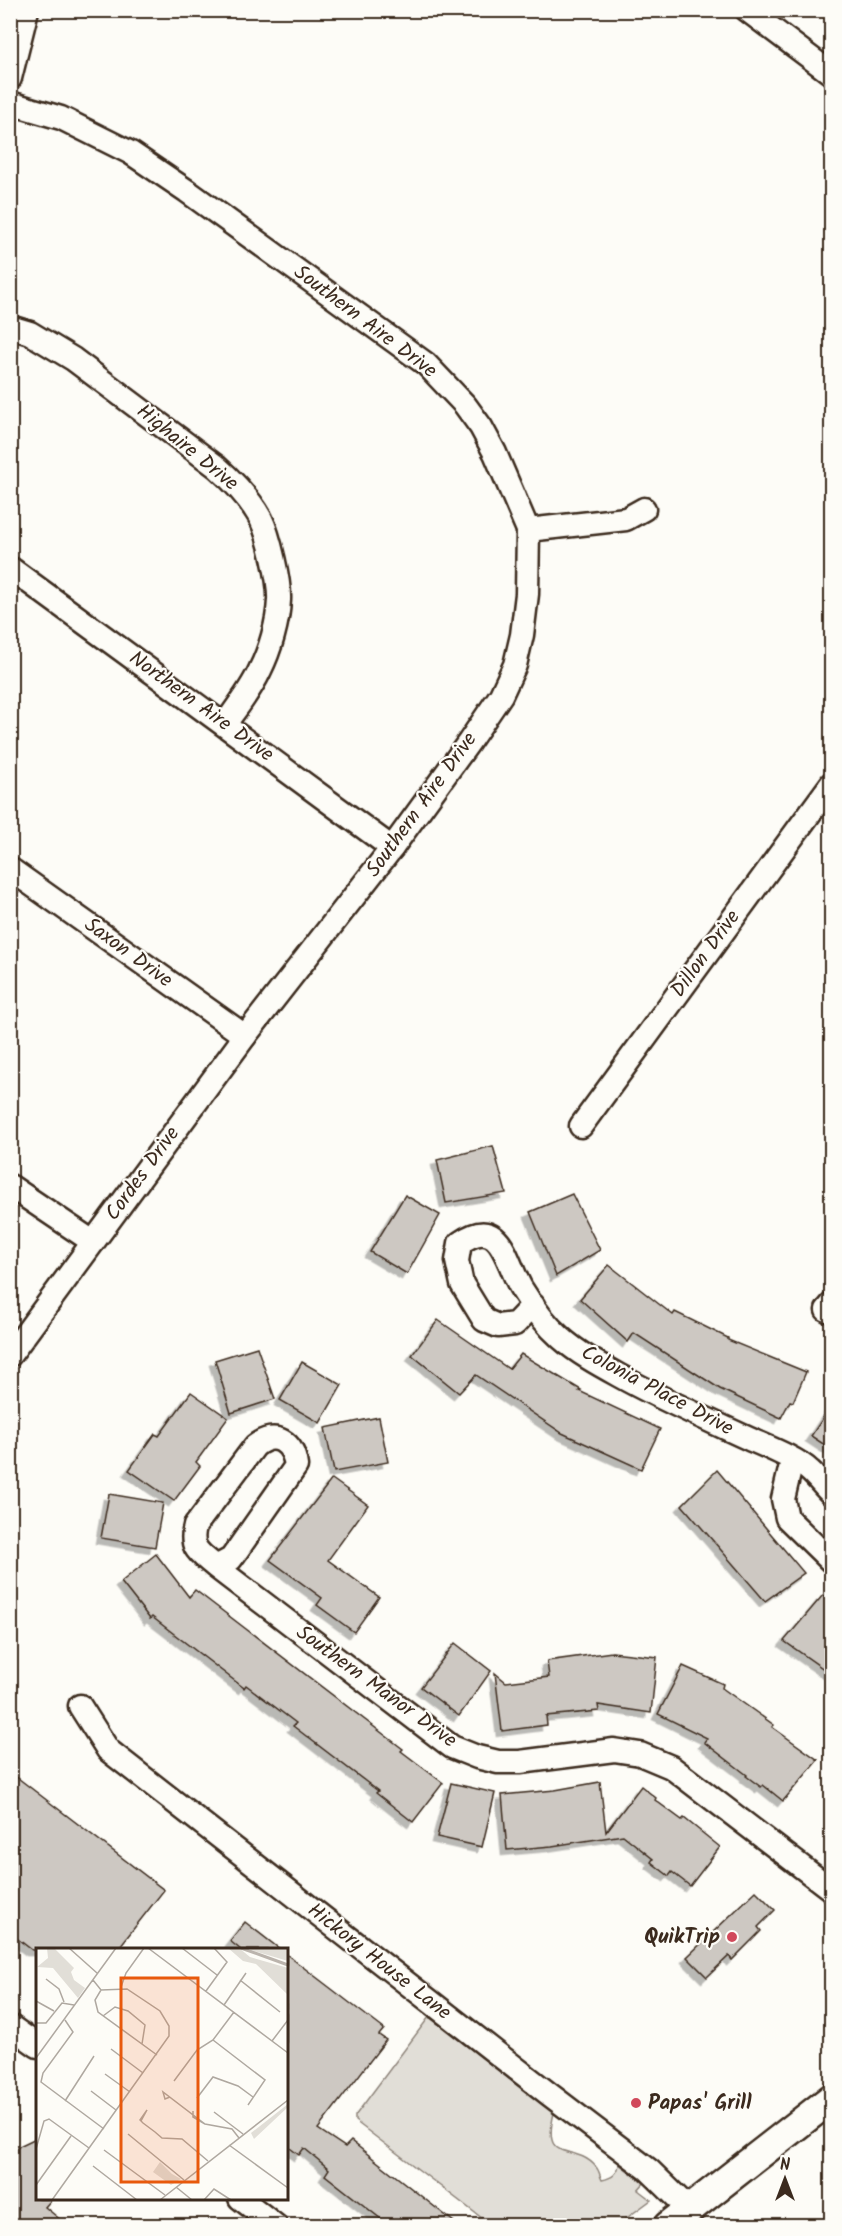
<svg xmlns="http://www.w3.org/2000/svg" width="842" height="2236" font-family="Kalam,sans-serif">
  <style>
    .green { fill: #e1ded7; stroke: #8e847a; stroke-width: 1.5 }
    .building { fill: #cdc8c2; stroke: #3b2a1e; stroke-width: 1.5; filter: url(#shadow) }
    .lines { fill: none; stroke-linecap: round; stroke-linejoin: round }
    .minor-casing { stroke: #3b2a1e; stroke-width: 27 }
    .major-casing { stroke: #3b2a1e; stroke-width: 33 }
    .minor { stroke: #fdfcf7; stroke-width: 22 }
    .major { stroke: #fdfcf7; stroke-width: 28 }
    .poi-dot { fill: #d1495b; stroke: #fdfcf7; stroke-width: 2 }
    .labels { text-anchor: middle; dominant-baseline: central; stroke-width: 4.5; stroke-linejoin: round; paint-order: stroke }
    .street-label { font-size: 21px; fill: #3b2a1e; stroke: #fdfcf7 }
    .poi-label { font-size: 21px; font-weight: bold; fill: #3b2a1e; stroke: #fdfcf7; text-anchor: end }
    .inset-river { fill: none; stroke: #bbb4ad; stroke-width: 3 }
    .inset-road { fill: none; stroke: #afa8a0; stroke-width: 1.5 }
    .view { fill: #e8590c; fill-opacity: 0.15; stroke: #e8590c; stroke-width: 3 }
    .inset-edge { fill: none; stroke: #3b2a1e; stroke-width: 3 }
  </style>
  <defs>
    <filter id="shadow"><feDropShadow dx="-5.5" dy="5.5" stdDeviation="0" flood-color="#0004"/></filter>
  </defs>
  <rect width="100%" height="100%" fill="#fdfcf7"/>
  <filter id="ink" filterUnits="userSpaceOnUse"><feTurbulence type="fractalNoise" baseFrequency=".0167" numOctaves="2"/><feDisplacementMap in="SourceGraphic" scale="12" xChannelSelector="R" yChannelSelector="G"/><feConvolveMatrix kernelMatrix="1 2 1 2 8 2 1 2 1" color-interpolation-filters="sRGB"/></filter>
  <g filter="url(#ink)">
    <!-- green -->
    <path class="green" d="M429 2017 554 2113C541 2167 575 2141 596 2167 599 2170 600 2176 602 2180 612 2178 618 2174 619 2164L644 2183 638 2190 651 2200 617 2225H491L355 2121V2116Z"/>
    <!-- building -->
    <g class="building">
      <path d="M493 1146 506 1193 446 1203 437 1160Z"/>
      <path d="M572 1194 600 1250 556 1276 530 1212Z"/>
      <path d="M405 1195 440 1215 407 1274 370 1252Z"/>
      <path d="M609 1265 673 1315 675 1312 728 1338V1340L806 1372 793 1402 790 1401 781 1418 720 1389 634 1333 628 1342 580 1299Z"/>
      <path d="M438 1320 509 1369 521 1354 581 1390 579 1391 660 1429 641 1469 562 1433 476 1375 459 1393 412 1355Z"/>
      <path d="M257 1347 275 1399 231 1413 215 1360Z"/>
      <path d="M302 1362 342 1385 320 1423 280 1400Z"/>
      <path d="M191 1392 228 1418 196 1462 200 1466 174 1501 129 1470 155 1434 159 1436Z"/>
      <path d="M831 1406V1449L811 1436Z"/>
      <path d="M379 1417 388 1462 334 1472 325 1428Z"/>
      <path d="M717 1470 804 1573 765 1601 682 1505Z"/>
      <path d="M332 1479 368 1505 328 1560 379 1597 354 1632 317 1605 322 1598 270 1560Z"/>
      <path d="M109 1494 163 1503 155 1547 101 1538Z"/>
      <path d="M156 1554 189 1597 195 1590 403 1749 401 1751 443 1783 413 1822 376 1793 378 1791 293 1726 296 1723 246 1685 244 1688 152 1617 150 1619 121 1582Z"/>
      <path d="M823 1595 831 1600V1674L784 1641Z"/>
      <path d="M455 1643 491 1671 459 1716 421 1687Z"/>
      <path d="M612 1652 657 1657 651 1713 598 1705 599 1711 546 1716 547 1725 502 1731 495 1673 506 1682 549 1677 547 1661Z"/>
      <path d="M683 1666 723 1684 722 1688 774 1725 772 1727 818 1760 783 1801 763 1785 761 1787 746 1776 747 1775 704 1742 707 1738 658 1714Z"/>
      <path d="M10 1772 164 1890 117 1950H32L10 1933Z"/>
      <path d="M600 1782 606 1832 641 1786 656 1798 655 1800 682 1820 684 1818 720 1847 690 1886 672 1872 669 1876 651 1862 653 1859 623 1835 552 1846 507 1850 502 1795 555 1790Z"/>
      <path d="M451 1783 495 1793 482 1847 437 1837Z"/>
      <path d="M756 1891 775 1910 758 1927 761 1931 732 1960 729 1956 707 1977 687 1957Z"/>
      <path d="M245 1922 281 1950H241L230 1941Z"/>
      <path d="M286 1954 384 2029 379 2035 386 2040 318 2129 345 2147 351 2141 459 2226H390L325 2175 329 2169 304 2148 299 2155 286 2145Z"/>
      <path d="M38 2137V2199H52L45 2207 68 2226H10V2162L15 2148Z"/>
    </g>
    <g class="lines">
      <defs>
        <g id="minor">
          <path d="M747 10 832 74"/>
          <path d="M10 78 27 10"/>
          <path d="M10 103 61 118 131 153 187 191 426 364 465 405 481 427 495 453 528 530 527 594 522 635 515 665 501 695 469 742 392 848 245 1036 10 1355"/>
          <path d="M10 327 30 333 73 359 217 467C234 482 250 499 261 519 269 535 280 582 279 600 278 623 270 650 260 670 251 690 237 707 225 724"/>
          <path d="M528 530 626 519 644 509"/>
          <path d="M10 568 392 848"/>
          <path d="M10 869 245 1036"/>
          <path d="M581 1126 832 783"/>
          <path d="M10 1186 93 1242"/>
          <path d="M533 1305 515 1324 498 1326 484 1320 462 1284 457 1261 460 1243C501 1213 506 1262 521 1288 532 1306 545 1324 561 1338 578 1353 598 1364 618 1375 659 1398 702 1417 745 1437 764 1446 795 1457 810 1471 818 1478 824 1487 832 1494"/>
          <path d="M827 1310 832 1304"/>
          <path d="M792 1461 783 1499 787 1518 832 1562"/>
          <path d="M216 1567 231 1559 296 1466C293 1443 276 1429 255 1446L195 1526C189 1549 200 1553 216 1567L452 1747 477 1757 498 1762H520L614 1750 640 1754 671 1767 832 1890"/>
          <path d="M80 1706 108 1750 549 2094 649 2170 689 2209"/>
          <path d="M10 2026 38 2046"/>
          <path d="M240 2198 276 2226"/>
        </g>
        <path id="major" d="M668 2226 832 2098"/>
      </defs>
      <!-- minor casing -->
      <use href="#minor" class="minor-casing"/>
      <!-- major casing -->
      <use href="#major" class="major-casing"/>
      <!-- minor -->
      <use href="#minor" class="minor"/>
      <!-- major -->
      <use href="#major" class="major"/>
    </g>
  </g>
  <!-- markers -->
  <g class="poi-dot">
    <circle cx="732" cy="1937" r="6"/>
    <circle cx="636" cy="2103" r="6"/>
  </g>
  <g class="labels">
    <!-- street labels -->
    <g class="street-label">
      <text transform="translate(365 322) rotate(37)">Southern Aire Drive</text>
      <text transform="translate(187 448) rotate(39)">Highaire Drive</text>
      <text transform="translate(201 707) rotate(36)">Northern Aire Drive</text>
      <text transform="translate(422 805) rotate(-54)">Southern Aire Drive</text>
      <text transform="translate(128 953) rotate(36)">Saxon Drive</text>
      <text transform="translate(706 954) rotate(-54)">Dillon Drive</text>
      <text transform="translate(143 1174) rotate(-54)">Cordes Drive</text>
      <text transform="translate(657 1391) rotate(28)">Colonia Place Drive</text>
      <text transform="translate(376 1687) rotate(36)">Southern Manor Drive</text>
      <text transform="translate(379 1962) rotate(38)">Hickory House Lane</text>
    </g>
    <!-- poi labels -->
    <g class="poi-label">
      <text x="720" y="1937">QuikTrip</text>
      <text x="648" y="2103" text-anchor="start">Papas' Grill</text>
    </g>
  </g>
  <!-- overview -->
  <g transform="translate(36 1948)">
    <rect width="252" height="252" fill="#fdfcf7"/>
    <path d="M11 0H18L38 20 35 24 38 32 49 40 42 50 17 20 1 19 12 10ZM192 0H203L214 9 252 20V47L220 16 207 13ZM213 0H252V13L215 2ZM252 156V159L218 191 215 185ZM124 214 136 226 145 231 135 237 117 224Z" fill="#e1ded7"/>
    <path class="inset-river" d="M205 0 252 17"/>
    <path class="inset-road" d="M33 0 61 25M112 0 252 105M146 0 181 27M10 31 23 41 28 54M204 32 244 64M85 39 90 25 108 0M65 42 59 52 62 64 121 107M170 43 191 14 178 0M0 53 18 63M188 57 210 25M67 68 79 59 92 63 109 77 106 96M29 72 37 84 7 125 5 134 68 181M0 75H10L26 55 38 57M177 92 229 132 212 157M236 93 252 72M75 101 107 125M0 110 80 0M69 126 94 144M138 133 161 102 177 92 198 64M55 143 80 162M134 149 129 151 127 144 169 176 196 181 203 190M161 150 177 129 202 138 217 149M29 153 58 108M157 163V169L169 176M178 164 207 186M105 173 111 162 104 172 107 175 119 184 126 190 146 191 172 213M92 186 148 232M193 197 252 240M0 201 8 173 13 171 53 200M68 202 129 247M57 218 101 252M0 237 35 188M140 239 156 252M16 252 133 88V78L124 63 91 41 65 42 57 32M124 252 252 152M168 252 178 241 195 252"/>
    <path class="view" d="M85 30H162V234H85Z"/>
    <rect width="252" height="252" class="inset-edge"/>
  </g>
  <!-- margin -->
  <rect width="842" height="2236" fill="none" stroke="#fdfcf7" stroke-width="36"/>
  <rect x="18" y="18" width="806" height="2200" fill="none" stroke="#3b2a1e" stroke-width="2" filter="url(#ink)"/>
  <!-- north arrow -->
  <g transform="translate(785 2179)" stroke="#fdfcf7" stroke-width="4.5" paint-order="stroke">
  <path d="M0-4.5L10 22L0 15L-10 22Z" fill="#3b2a1e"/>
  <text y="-9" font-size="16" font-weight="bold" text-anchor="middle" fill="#3b2a1e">N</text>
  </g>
</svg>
